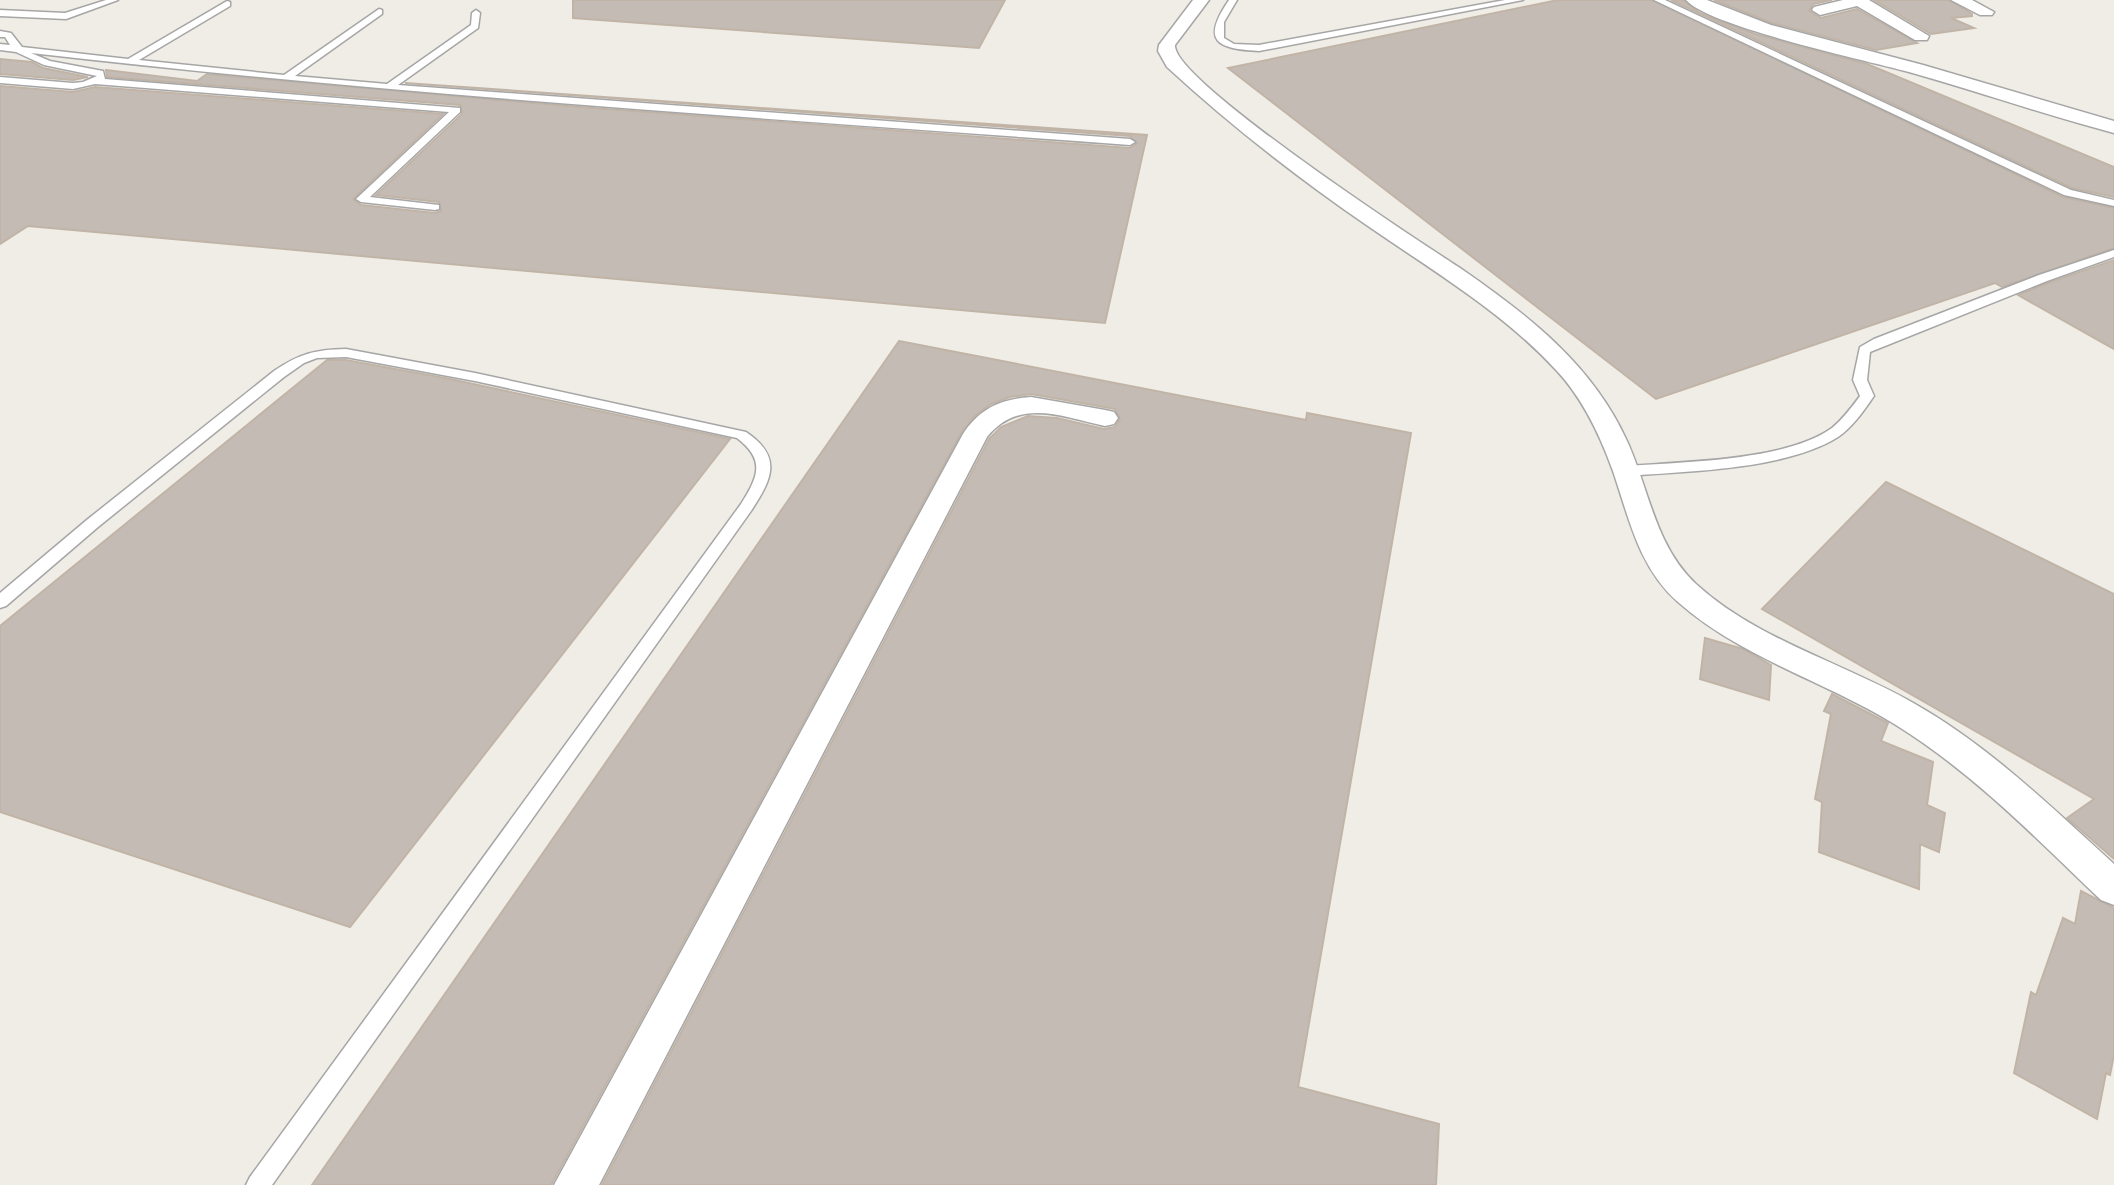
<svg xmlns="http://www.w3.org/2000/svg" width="2114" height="1185" font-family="'Fira Sans',sans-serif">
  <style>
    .building { fill: #c4bcb4; stroke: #c1b4a7; stroke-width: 2 }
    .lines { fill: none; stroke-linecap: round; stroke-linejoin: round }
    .service-casing { stroke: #a6a6a6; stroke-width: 3 }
    .minor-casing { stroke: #a6a6a6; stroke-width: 3 }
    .service { fill: #fff; fill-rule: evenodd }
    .minor { fill: #fff; fill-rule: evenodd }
  </style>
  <rect width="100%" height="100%" fill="#efede5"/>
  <!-- building -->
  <g class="building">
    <path d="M573 0H1005L979 48 573 18Z"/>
    <path d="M1558 0H1652L2063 197 2114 208V248L2002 287 1995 283 1656 399 1228 68Z"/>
    <path d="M1671 0H1683L1700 13 1755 34 1867 64 2114 167V197L2072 188Z"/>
    <path d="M1714 0H1832L1813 4 1809 11 1821 18 1857 9 1917 43 1876 50 1772 23Z"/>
    <path d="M1874 0H1949L1972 14V16L1951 18 1974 28 1931 34Z"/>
    <path d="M0 59 32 62 43 68 88 77 73 80 0 74Z"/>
    <path d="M106 70 197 81 207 74 579 107 1130 148 1137 143 1130 136 405 83 1147 135 1105 323 28 226 0 244V86L73 92 95 87 443 114 353 199 361 205 435 213 441 211 439 202 376 195 462 114 460 105 107 77Z"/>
    <path d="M2114 260V349L2018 295 2048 283Z"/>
    <path d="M899 341 1306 420 1307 413 1411 433 1298 1087 1439 1124 1436 1185H602L989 439 1001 427 1028 416 1057 418 1104 429 1115 427 1120 419 1115 409 1031 394 1010 397 991 404 975 416 961 433 551 1185H312Z"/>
    <path d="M327 360H346L450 379 730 439 350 927 0 812V626Z"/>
    <path d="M1886 482 2114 594V859L2067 818 2094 799 1762 609Z"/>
    <path d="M1705 638 1743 649 1771 665 1769 700 1700 679Z"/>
    <path d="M1832 694 1888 723 1881 741 1933 762 1927 805 1945 813 1939 852 1920 844 1919 889 1819 852 1822 802 1815 799 1831 714 1824 711Z"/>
    <path d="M2081 891 2114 908V1055L2110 1075 2106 1073 2097 1119 2014 1073 2031 992 2036 995 2063 918 2075 924Z"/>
  </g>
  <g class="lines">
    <defs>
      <g id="service">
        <path d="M106 0H118L66 19 0 16V10L65 13Z"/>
        <path d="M1229 0H1237L1224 22V38L1234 44 1259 45 1505 0H1523L1259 51C1216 49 1201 41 1229 0Z"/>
        <path d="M1654 0H1665L2071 190 2114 200V206L2064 195Z"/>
        <path d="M227 1 230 2V6L139 60 284 75 379 9 382 10V14L295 76 387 84 471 25 472 13 476 10 480 13 478 28 398 85 1130 139 1135 142 1130 145C763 118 395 95 31 53L50 61 103 71 105 79 460 108V112L370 197 439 205V209L435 210 361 202 356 199 449 112 95 84 73 89 0 83V77L73 83 83 82 97 76 44 65 16 52 0 50V44L10 45 5 37H0V31L11 33 22 47 128 59Z"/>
        <path d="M2114 250V257L2047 281 1870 352 1867 380 1874 396C1864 410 1853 427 1838 437 1785 470 1688 471 1626 476L1619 471 1626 466C1682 462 1786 461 1832 428 1843 419 1852 407 1860 396L1853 380 1860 347 1874 339 2039 275Z"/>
        <path d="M346 349 475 373 746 432C783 457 772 479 751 511L272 1185H246L250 1177 741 504C758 477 766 460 737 438L475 381 346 357 317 358 304 363 284 377 98 527 6 606 0 608V593L88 519 274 371C301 353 314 350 346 349Z"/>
      </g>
      <g id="minor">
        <path d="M1193 0H1209L1175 45C1172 80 1420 242 1460 268 1528 315 1592 364 1627 441 1649 489 1655 546 1696 584 1757 640 1844 663 1915 704 1989 746 2051 807 2114 864V905L2101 900C2036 838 1972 772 1896 725 1825 681 1741 658 1678 602 1639 568 1629 518 1613 471 1600 435 1583 399 1557 371 1503 312 1433 271 1368 226 1298 178 1230 125 1167 67L1158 51 1159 45Z"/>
        <path d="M1686 0H1707L1771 25 1923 65 2114 121V133C2045 115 1977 91 1909 72 1866 60 1710 27 1686 0Z"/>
        <path d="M1843 0H1869L1929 36 1927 40H1915L1857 6 1820 15 1812 10 1814 7Z"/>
        <path d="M1951 0H1972L1994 12 1992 15H1980Z"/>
        <path d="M1031 397 1105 410 1114 412 1118 418 1114 424 1105 426C1063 417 1019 397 987 437L599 1185H554L963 434C980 408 1001 399 1031 397Z"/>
      </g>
    </defs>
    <!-- service casing -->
    <use href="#service" class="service-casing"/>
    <!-- minor casing -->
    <use href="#minor" class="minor-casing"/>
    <!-- service -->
    <use href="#service" class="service"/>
    <!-- minor -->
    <use href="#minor" class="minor"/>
  </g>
</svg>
